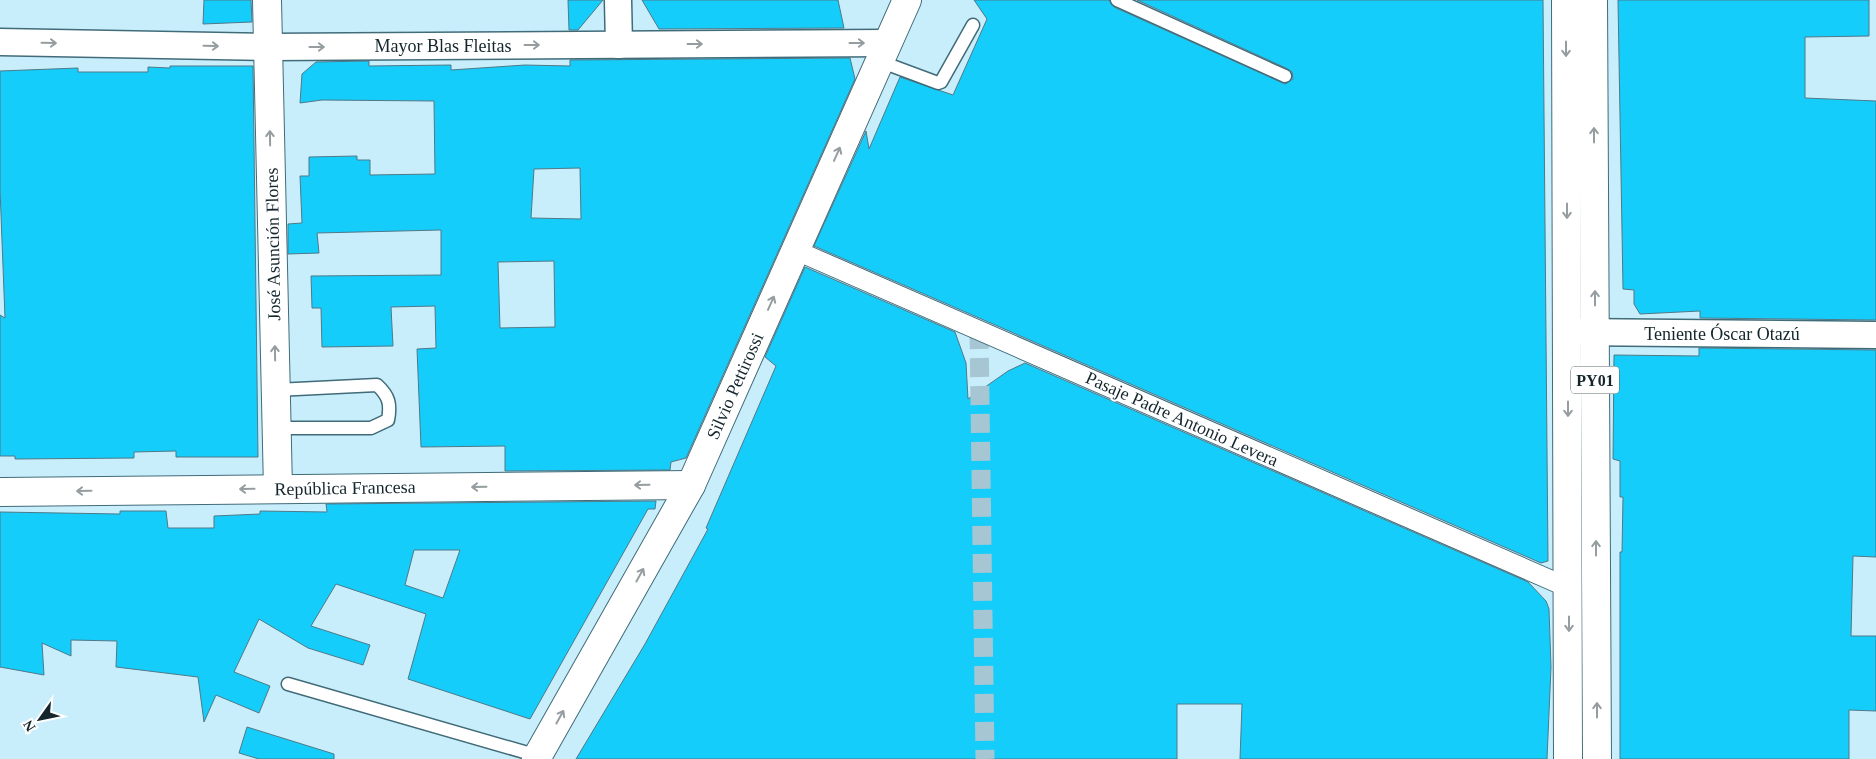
<svg xmlns="http://www.w3.org/2000/svg" width="1876" height="759" font-family="Georgia,serif">
  <style>
    .building { fill: #14cdfb; stroke: #4f7988; fill-rule: evenodd }
    .lines { fill: none; stroke-linecap: round; stroke-linejoin: round }
    .pedestrian-tunnel { stroke: #a5c6d2; stroke-width: 19; stroke-dasharray: 19 9; stroke-linecap: butt }
    .service-casing { stroke: #406b79; stroke-width: 15 }
    .pedestrian-casing { stroke: #406b79; stroke-width: 21 }
    .minor-casing { stroke: #406b79; stroke-width: 29 }
    .tertiary-casing { stroke: #406b79; stroke-width: 30 }
    .secondary-casing { stroke: #406b79; stroke-width: 30 }
    .primary-casing { stroke: #406b79; stroke-width: 30 }
    .service { stroke: #fff; stroke-width: 12 }
    .pedestrian { stroke: #fff; stroke-width: 19 }
    .minor { stroke: #fff; stroke-width: 26 }
    .tertiary { stroke: #fff; stroke-width: 28 }
    .secondary { stroke: #fff; stroke-width: 28 }
    .primary { stroke: #fff; stroke-width: 28 }
    .oneway { stroke: #959da0 }
    .labels { text-anchor: middle; dominant-baseline: central; stroke-width: 4; stroke-linejoin: round; paint-order: stroke }
    .shield { fill: #fff; stroke: #5a676b; stroke-width: 1 }
    .shield-label { font-size: 16px; font-weight: bold; fill: #14262c }
    .street-label { font-size: 18px; fill: #14262c; stroke: #fff }
  </style>
  <rect width="100%" height="100%" fill="#c9eefb"/>
  <!-- building -->
  <g class="building">
    <path d="M204 0H251L252 22 203 24Z"/>
    <path d="M568 0H603L578 30H569Z"/>
    <path d="M642 0H838L844 28 659 29Z"/>
    <path d="M974 0H1109L1114 7 1285 84 1293 79 1292 72 1288 69 1137 0H1543L1548 561 1541 563 814 246 866 131 869 149 900 77 953 95 987 19Z"/>
    <path d="M1618 0H1869V36L1805 37V98L1876 101V320L1700 318V311L1640 314 1634 304V290L1623 289Z"/>
    <path d="M850 58 855 79 686 458 671 462 670 470 505 471V446L421 447 417 349 436 348 435 306 391 307 393 346 322 347 321 308H312L311 276 441 275V230L317 233 319 253 288 254V224L302 223 300 176H309V157L357 156V160H370V175L435 174 434 101 322 100 300 103 302 74 316 62 369 61V66L451 65V70L525 65 570 66V60ZM580 168 581 219 531 218 534 169ZM554 261 555 327 500 328 498 262Z"/>
    <path d="M170 66H253L258 457H176V451L134 452V458L15 459V456H0V315L5 318 0 189V71L78 68V72H148V67L170 68Z"/>
    <path d="M805 267 955 332 966 363 968 399 1008 371 1025 363 1528 582 1546 601 1549 609 1551 667 1547 759H1240L1242 704H1177V759H576L645 644 708 529 706 528 776 366 765 357Z"/>
    <path d="M1699 348 1876 350V557L1853 556 1851 636H1876V711L1849 710V759H1620V552H1622L1623 497H1620V461L1613 459 1614 355 1699 356Z"/>
    <path d="M656 501 655 509H648L530 719 408 679 426 614 336 584 311 626 370 645 363 665 308 648 259 619 234 672 270 686 259 713 216 695 204 722 198 677 116 667 117 641 71 640V656L42 643 44 675 0 667V512L120 514V511H166L168 528H214V516L260 514V511L327 512 326 504ZM414 550H460L443 598 405 585Z"/>
    <path d="M247 727 334 754V759H259L239 753Z"/>
  </g>
  <g class="lines">
    <!-- pedestrian-tunnel -->
    <path class="pedestrian-tunnel" d="M979 330 985 759"/>
    <defs>
      <g id="service">
        <path d="M1117 0 1285 76"/>
        <path d="M879 61 938 83 941 82 973 25"/>
        <path d="M276 390 377 385C389 396 391 404 388 420L371 428H277"/>
        <path d="M288 684 538 756"/>
      </g>
      <path id="pedestrian" d="M795 250 1569 588"/>
      <g id="minor">
        <path d="M618 0 619 45"/>
        <path d="M0 42 268 47 887 43"/>
        <path d="M1573 332 1876 335"/>
      </g>
      <g id="tertiary">
        <path d="M267 0 278 489"/>
        <path d="M0 492 691 485"/>
      </g>
      <path id="secondary" d="M536 759 691 485 907 0"/>
      <g id="primary">
        <path d="M1566 0 1568 759"/>
        <path d="M1593 0 1597 759"/>
      </g>
    </defs>
    <!-- service casing -->
    <use href="#service" class="service-casing"/>
    <!-- pedestrian casing -->
    <use href="#pedestrian" class="pedestrian-casing"/>
    <!-- minor casing -->
    <use href="#minor" class="minor-casing"/>
    <!-- tertiary casing -->
    <use href="#tertiary" class="tertiary-casing"/>
    <!-- secondary casing -->
    <use href="#secondary" class="secondary-casing"/>
    <!-- primary casing -->
    <use href="#primary" class="primary-casing"/>
    <!-- service -->
    <use href="#service" class="service"/>
    <!-- pedestrian -->
    <use href="#pedestrian" class="pedestrian"/>
    <!-- minor -->
    <use href="#minor" class="minor"/>
    <!-- tertiary -->
    <use href="#tertiary" class="tertiary"/>
    <!-- secondary -->
    <use href="#secondary" class="secondary"/>
    <!-- primary -->
    <use href="#primary" class="primary"/>
  </g>
  <!-- one-way arrows -->
  <defs><path id="oneway-shaft" d="M-6 0H5M1.5-3L5.5 0L1.5 3" fill="none" stroke-width="1.6" stroke-linecap="round" stroke-linejoin="round" transform="scale(1.25)"/></defs>
  <g class="oneway">
    <use href="#oneway-shaft" transform="translate(49 43) rotate(1)"/>
    <use href="#oneway-shaft" transform="translate(857 43)"/>
    <use href="#oneway-shaft" transform="translate(695 44)"/>
    <use href="#oneway-shaft" transform="translate(532 45)"/>
    <use href="#oneway-shaft" transform="translate(211 46) rotate(1)"/>
    <use href="#oneway-shaft" transform="translate(317 47)"/>
    <use href="#oneway-shaft" transform="translate(1566 49) rotate(90)"/>
    <use href="#oneway-shaft" transform="translate(1594 135) rotate(-90)"/>
    <use href="#oneway-shaft" transform="translate(270 138) rotate(-91)"/>
    <use href="#oneway-shaft" transform="translate(837 154) rotate(-66)"/>
    <use href="#oneway-shaft" transform="translate(1567 211) rotate(90)"/>
    <use href="#oneway-shaft" transform="translate(1595 298) rotate(-90)"/>
    <use href="#oneway-shaft" transform="translate(771 303) rotate(-66)"/>
    <use href="#oneway-shaft" transform="translate(275 353) rotate(-91)"/>
    <use href="#oneway-shaft" transform="translate(1568 409) rotate(90)"/>
    <use href="#oneway-shaft" transform="translate(642 485) rotate(179)"/>
    <use href="#oneway-shaft" transform="translate(479 487) rotate(179)"/>
    <use href="#oneway-shaft" transform="translate(247 489) rotate(179)"/>
    <use href="#oneway-shaft" transform="translate(84 491) rotate(179)"/>
    <use href="#oneway-shaft" transform="translate(1596 548) rotate(-90)"/>
    <use href="#oneway-shaft" transform="translate(640 575) rotate(-61)"/>
    <use href="#oneway-shaft" transform="translate(1569 624) rotate(90)"/>
    <use href="#oneway-shaft" transform="translate(1597 710) rotate(-90)"/>
    <use href="#oneway-shaft" transform="translate(560 717) rotate(-61)"/>
  </g>
  <g class="labels">
    <!-- shield labels -->
    <rect class="shield" x="1571" y="366.5" width="48" height="27" rx="4"/>
    <g class="shield-label">
      <text x="1595" y="380">PY01</text>
    </g>
    <!-- street labels -->
    <g class="street-label">
      <text x="443" y="46">Mayor Blas Fleitas</text>
      <text transform="translate(273 244) rotate(-91)">José Asunción Flores</text>
      <text x="1722" y="334">Teniente Óscar Otazú</text>
      <text transform="translate(735 386) rotate(-66)">Silvio Pettirossi</text>
      <text transform="translate(1182 419) rotate(24)">Pasaje Padre Antonio Levera</text>
      <text transform="translate(345 488) rotate(-1)">República Francesa</text>
    </g>
  </g>
  <!-- north arrow -->
  <g transform="translate(40 719) rotate(237)" stroke="#ffffff" stroke-width="4" paint-order="stroke">
  <path d="M0-4L9 19L0 12L-9 19Z" fill="#14262c"/>
  <text y="-8" font-size="14" font-weight="bold" text-anchor="middle" fill="#14262c">N</text>
  </g>
</svg>
